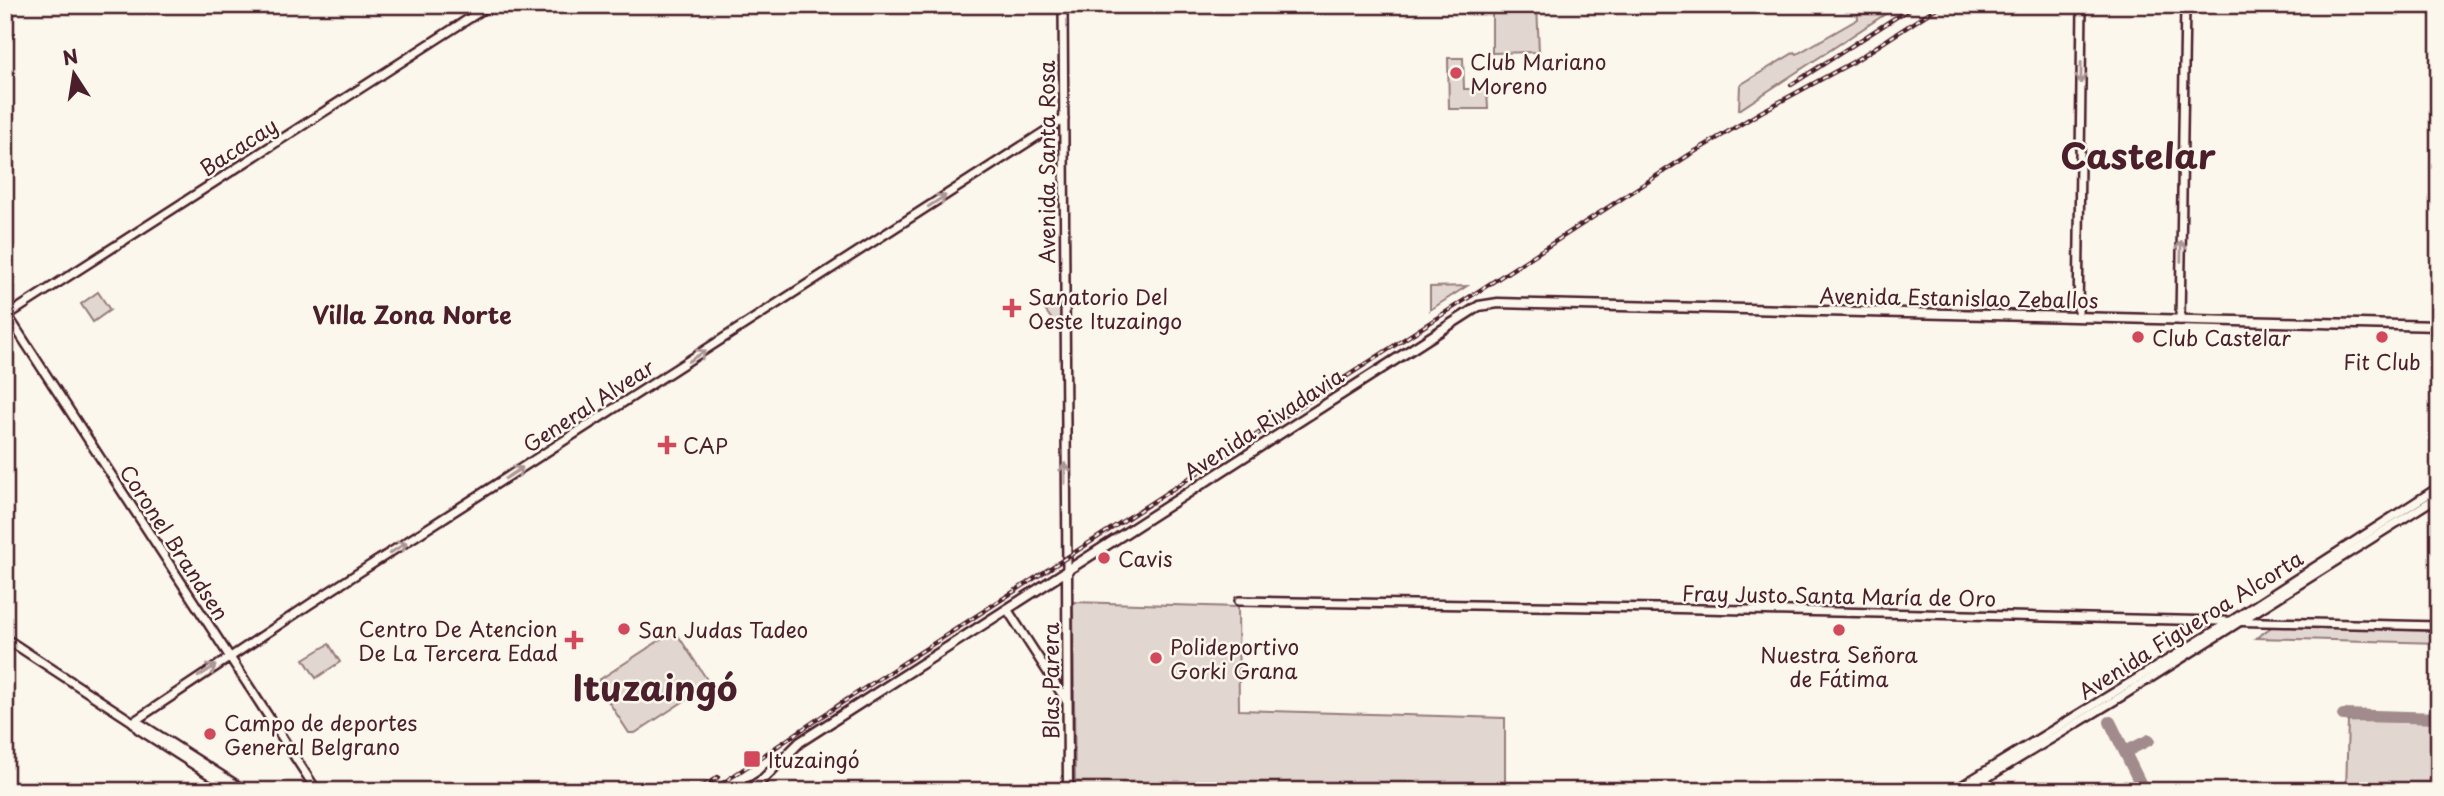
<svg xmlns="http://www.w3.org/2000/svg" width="2444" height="796" font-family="'Playpen Sans',sans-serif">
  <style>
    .green { fill: #e2d7d0; stroke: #967b7e; stroke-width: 2 }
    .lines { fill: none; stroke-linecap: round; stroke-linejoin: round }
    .taxiway { stroke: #a28b8c; stroke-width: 12 }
    .secondary-casing { stroke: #4a1f2b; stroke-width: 12 }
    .primary-casing { stroke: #4a1f2b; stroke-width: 13 }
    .secondary { stroke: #fbf7ec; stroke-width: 7 }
    .primary { stroke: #fbf7ec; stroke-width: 8 }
    .rail-casing { stroke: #4a1f2b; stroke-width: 4.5 }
    .rail { stroke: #fbf7ec; stroke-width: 2; stroke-dasharray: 5; stroke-linecap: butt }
    .oneway { stroke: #ab9695 }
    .poi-dot { fill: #d1495b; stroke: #fbf7ec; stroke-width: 2.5 }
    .labels { text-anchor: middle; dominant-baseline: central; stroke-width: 5; stroke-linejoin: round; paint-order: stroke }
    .poi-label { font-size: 21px; fill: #4a1f2b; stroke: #fbf7ec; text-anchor: start }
    .street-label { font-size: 21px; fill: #4a1f2b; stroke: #fbf7ec }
    .quarter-label { font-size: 24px; font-weight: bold; fill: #4a1f2b; stroke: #fbf7ec }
    .town-label { font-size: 35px; font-weight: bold; fill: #4a1f2b; stroke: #fbf7ec }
  </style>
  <rect width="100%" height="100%" fill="#fbf7ec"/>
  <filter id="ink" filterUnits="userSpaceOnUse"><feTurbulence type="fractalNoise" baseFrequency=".0143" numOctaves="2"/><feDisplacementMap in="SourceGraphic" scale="14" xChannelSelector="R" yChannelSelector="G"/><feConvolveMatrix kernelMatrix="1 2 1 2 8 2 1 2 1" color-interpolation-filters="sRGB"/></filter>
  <g filter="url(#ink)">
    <!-- green -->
    <g class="green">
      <path d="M1492 5H1537L1539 52 1492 53Z"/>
      <path d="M1857 5H1899L1739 110 1740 85 1795 52 1797 54 1858 19Z"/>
      <path d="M1448 58H1463L1464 89H1487L1488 109H1449Z"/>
      <path d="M1467 286 1430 310V287Z"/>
      <path d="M98 292 110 310 93 322 81 304Z"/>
      <path d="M1060 295 1061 296 1060 331 1043 307Z"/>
      <path d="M1073 602 1238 607 1239 710 1505 718V791H1075Z"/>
      <path d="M2273 626 2439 631V643L2256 638Z"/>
      <path d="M671 633 679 637 706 678 707 684 704 688 635 733H629L599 687V680Z"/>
      <path d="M329 644 340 662 316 678 304 659Z"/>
      <path d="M2348 721 2430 722 2439 725V791H2346Z"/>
    </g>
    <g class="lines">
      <!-- taxiway -->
      <g class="taxiway">
        <path d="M2343 715 2439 718"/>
        <path d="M2110 722 2144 791"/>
        <path d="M2125 752 2149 740"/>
      </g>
      <defs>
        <g id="secondary">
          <path d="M1063 5 1067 570"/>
          <path d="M6 313 317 791"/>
          <path d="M5 317 490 5"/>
          <path d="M2078 317 2082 5"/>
          <path d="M2180 320 2185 5"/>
          <path d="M1239 601 1658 608 2439 626"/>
          <path d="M1007 609 1067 702"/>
          <path d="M5 638 133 722 141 724 246 791"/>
          <path d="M133 722 310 604 1064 119"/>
          <path d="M133 722 138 729 235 791"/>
          <path d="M1958 791V788L2231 621 2439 487"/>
          <path d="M1965 791 2122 696 2439 496"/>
        </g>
        <g id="primary">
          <path d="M1067 570 1068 791"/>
          <path d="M745 791 762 780 800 742 1479 306 1498 303 2439 326"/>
        </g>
      </defs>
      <!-- secondary casing -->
      <use href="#secondary" class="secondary-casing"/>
      <!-- primary casing -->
      <use href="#primary" class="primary-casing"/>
      <!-- secondary -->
      <use href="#secondary" class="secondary"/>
      <!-- primary -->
      <use href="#primary" class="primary"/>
      <defs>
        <g id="rail">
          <path d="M1791 85 1915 5"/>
          <path d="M696 791 718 777"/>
          <path d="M711 791 840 704 1689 155 1761 112 1853 62 1941 5"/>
        </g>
      </defs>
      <!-- rail casing -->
      <use href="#rail" class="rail-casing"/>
      <!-- rail -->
      <use href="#rail" class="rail"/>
    </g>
    <!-- one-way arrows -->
    <defs><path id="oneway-shaft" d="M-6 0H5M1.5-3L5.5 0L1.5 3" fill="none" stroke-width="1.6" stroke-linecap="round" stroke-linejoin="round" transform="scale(1.75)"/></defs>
    <g class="oneway">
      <use href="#oneway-shaft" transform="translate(2081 73) rotate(91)"/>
      <use href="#oneway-shaft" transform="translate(937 201) rotate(-33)"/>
      <use href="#oneway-shaft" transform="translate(2181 251) rotate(-89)"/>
      <use href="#oneway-shaft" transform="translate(697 356) rotate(-32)"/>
      <use href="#oneway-shaft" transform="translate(514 473) rotate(-33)"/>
      <use href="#oneway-shaft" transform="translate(1065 473) rotate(-90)"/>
      <use href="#oneway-shaft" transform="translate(398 548) rotate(-33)"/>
      <use href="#oneway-shaft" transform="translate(207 671) rotate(-33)"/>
    </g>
  </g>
  <!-- markers -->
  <g class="poi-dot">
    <circle cx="1456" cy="73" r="7"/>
    <path d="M1008.5 297.5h7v7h7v7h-7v7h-7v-7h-7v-7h7z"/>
    <circle cx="2138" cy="337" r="7"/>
    <circle cx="2382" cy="337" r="7"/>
    <path d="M663.5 434.5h7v7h7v7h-7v7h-7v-7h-7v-7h7z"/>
    <circle cx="1104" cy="558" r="7"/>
    <circle cx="624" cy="629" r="7"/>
    <circle cx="1839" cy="630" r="7"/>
    <path d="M570.5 629.5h7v7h7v7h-7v7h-7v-7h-7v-7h7z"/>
    <circle cx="1156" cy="658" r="7"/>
    <circle cx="210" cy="734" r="7"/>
    <rect x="743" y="750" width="18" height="18" rx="3.5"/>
  </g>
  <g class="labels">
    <!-- poi labels -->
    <g class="poi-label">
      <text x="1470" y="61">Club Mariano<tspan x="1470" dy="24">Moreno</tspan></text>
      <text x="1028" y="296">Sanatorio Del<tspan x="1028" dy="24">Oeste Ituzaingo</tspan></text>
      <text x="2152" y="337">Club Castelar</text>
      <text x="2382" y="361" text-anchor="middle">Fit Club</text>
      <text x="683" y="445">CAP</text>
      <text x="1118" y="558">Cavis</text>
      <text x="558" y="628" text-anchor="end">Centro De Atencion<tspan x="558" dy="24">De La Tercera Edad</tspan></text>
      <text x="638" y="629">San Judas Tadeo</text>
      <text x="1170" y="646">Polideportivo<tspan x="1170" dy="24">Gorki Grana</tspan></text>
      <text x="1839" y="654" text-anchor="middle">Nuestra Señora<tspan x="1839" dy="24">de Fátima</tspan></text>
      <text x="224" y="722">Campo de deportes<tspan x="224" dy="24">General Belgrano</tspan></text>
      <text x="768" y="759">Ituzaingó</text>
    </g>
    <!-- street labels -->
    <g class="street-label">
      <text transform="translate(238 146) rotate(-33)">Bacacay</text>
      <text transform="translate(1046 162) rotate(-90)">Avenida Santa Rosa</text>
      <text transform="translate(1959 297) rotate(1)">Avenida Estanislao Zeballos</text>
      <text transform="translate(588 405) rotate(-33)">General Alvear</text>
      <text transform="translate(1263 423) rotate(-33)">Avenida Rivadavia</text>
      <text transform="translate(175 542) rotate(57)">Coronel Brandsen</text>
      <text transform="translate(1839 595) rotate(1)">Fray Justo Santa María de Oro</text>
      <text transform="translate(2190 624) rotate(-32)">Avenida Figueroa Alcorta</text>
      <text transform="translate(1050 681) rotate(-90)">Blas Parera</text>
    </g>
    <!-- quarter labels -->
    <g class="quarter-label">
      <text x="412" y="314">Villa Zona Norte</text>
    </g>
    <!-- town labels -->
    <g class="town-label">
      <text x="2138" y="154">Castelar</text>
      <text x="655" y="686">Ituzaingó</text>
    </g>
  </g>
  <!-- margin -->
  <rect width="2444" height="796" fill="none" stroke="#fbf7ec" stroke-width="28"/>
  <rect x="14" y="14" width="2416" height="768" fill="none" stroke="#4a1f2b" stroke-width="2.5" filter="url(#ink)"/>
  <!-- north arrow -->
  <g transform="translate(74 74) rotate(348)" stroke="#fbf7ec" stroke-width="5" paint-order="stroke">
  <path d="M0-5L12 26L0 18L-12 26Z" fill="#4a1f2b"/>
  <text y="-10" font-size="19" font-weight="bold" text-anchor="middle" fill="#4a1f2b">N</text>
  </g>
</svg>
